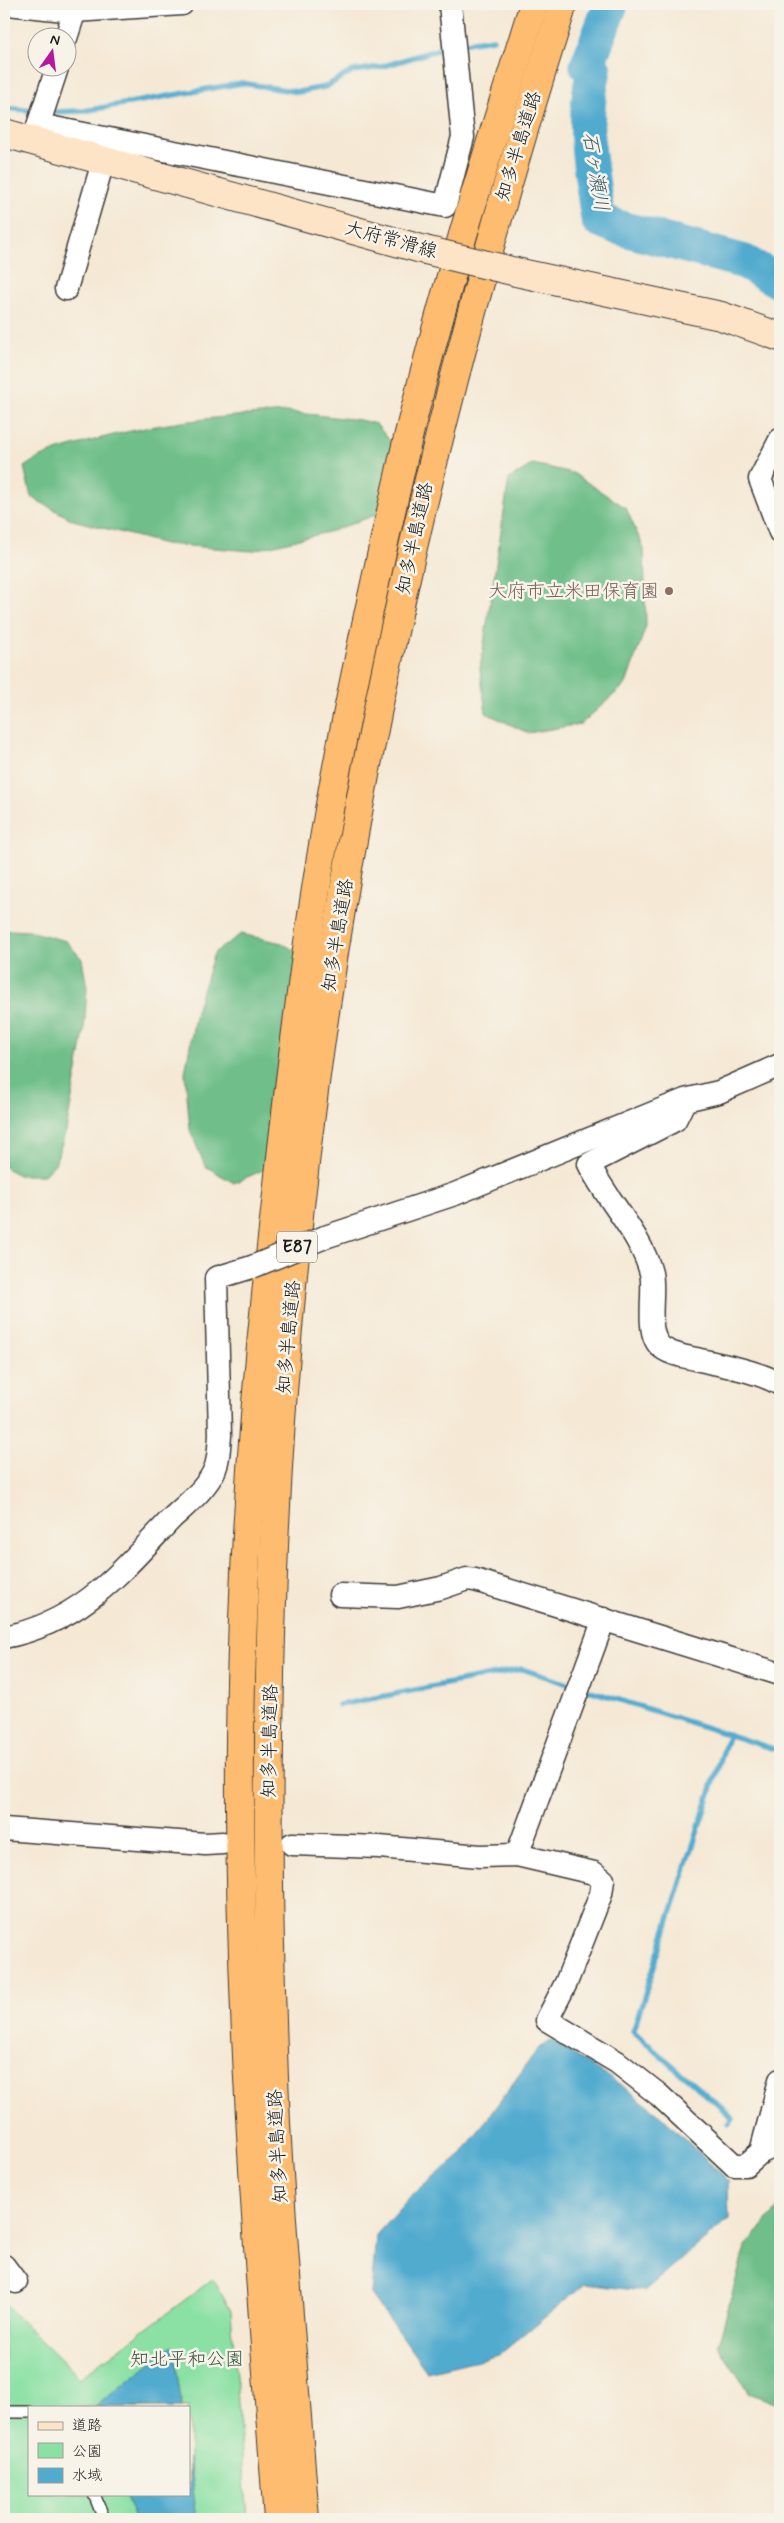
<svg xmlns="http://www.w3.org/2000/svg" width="784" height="2523" font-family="Mynerve,'Klee One',sans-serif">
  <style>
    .green { fill: #8be1a4; stroke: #547e60; fill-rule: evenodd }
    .forest { fill: #70bf8a; stroke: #466e53 }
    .water { fill: #51abcf; stroke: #366476 }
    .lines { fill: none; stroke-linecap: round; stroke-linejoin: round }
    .stream { stroke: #51abcf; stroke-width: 5.5 }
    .river { stroke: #51abcf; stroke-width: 35 }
    .service-casing { stroke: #3d3b38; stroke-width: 14 }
    .minor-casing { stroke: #3d3b38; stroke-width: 25 }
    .secondary-casing { stroke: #3d3b38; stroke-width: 30 }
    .motorway-casing { stroke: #3d3b38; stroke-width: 30 }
    .service { stroke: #fff; stroke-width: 11 }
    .minor { stroke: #fff; stroke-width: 22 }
    .secondary { stroke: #fee4c6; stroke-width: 28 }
    .motorway { stroke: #fdbc70; stroke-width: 28 }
    .minor-bridge-casing { stroke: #3d3b38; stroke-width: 25; stroke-linecap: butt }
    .secondary-bridge-casing { stroke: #3d3b38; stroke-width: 30; stroke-linecap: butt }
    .minor-bridge { stroke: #fff; stroke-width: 22 }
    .secondary-bridge { stroke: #fee4c6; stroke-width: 28 }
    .education-dot { fill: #8d6e63; stroke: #f7f3e8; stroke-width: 2 }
    .labels { text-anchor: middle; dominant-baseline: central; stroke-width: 5; stroke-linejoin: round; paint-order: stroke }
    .shield { fill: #f7f3e8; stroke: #5e5c59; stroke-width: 1 }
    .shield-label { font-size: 18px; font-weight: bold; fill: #1c1c1c }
    .street-label { font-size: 19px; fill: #1c1c1c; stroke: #f7f3e8 }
    .education-label { font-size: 19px; fill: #785e54; stroke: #f7f3e8; text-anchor: end }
    .park-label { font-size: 19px; fill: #3d5745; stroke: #f7f3e8 }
    .water-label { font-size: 20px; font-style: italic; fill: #345c6d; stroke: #f7f3e8 }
  </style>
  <rect width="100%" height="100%" fill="#f7f3e8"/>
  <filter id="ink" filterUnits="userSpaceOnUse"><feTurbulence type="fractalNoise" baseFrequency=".02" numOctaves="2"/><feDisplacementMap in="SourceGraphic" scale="10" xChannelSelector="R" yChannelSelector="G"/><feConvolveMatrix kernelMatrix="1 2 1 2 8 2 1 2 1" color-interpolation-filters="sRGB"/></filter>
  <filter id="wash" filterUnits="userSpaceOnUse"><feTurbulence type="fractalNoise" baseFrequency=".0096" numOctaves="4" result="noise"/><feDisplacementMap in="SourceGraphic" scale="20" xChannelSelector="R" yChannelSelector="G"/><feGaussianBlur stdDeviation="1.12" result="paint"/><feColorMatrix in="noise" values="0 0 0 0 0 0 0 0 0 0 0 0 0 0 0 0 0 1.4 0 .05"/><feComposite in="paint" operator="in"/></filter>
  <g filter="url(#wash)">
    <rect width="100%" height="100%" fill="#f5e9d5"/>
    <!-- green -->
    <path class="green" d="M213 2279 231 2311 247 2519H4V2304L80 2378ZM29 2407H189V2494H29Z"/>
    <!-- forest -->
    <g class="forest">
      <path d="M289 412 360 420 376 424 400 453 378 514 332 531 251 551 165 544 73 520 31 497 24 467C42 454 62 449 84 443 154 422 216 417 289 412Z"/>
      <path d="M533 464 573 473 626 508 644 549 646 626 626 684 581 724 528 733 486 713 480 669 509 479Z"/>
      <path d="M10 930 29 931 66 941 82 959 87 988 84 1032 66 1131 55 1164 44 1175H18L4 1167V933Z"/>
      <path d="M241 934 282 943 339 978 272 1166 234 1183 205 1166 190 1130 185 1073 196 1011 214 953Z"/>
      <path d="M780 2206V2405L749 2393 718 2345 745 2247Z"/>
    </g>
    <!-- water -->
    <g class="water">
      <path d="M552 2041 621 2085 658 2113 728 2181 729 2219 644 2291 585 2284 499 2355 427 2372 371 2294 376 2235 410 2197 460 2156 540 2046Z"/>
      <path d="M173 2345 182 2407H95Z"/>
      <path d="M189 2458 197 2519H135L125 2494H189Z"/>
    </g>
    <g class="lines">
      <!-- stream -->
      <g class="stream">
        <path d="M459 44 493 39"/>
        <path d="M4 108 39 111"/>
        <path d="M48 112 84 111 242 83 298 92 325 87 353 71 381 67 450 46"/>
        <path d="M582 1688 780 1751"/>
        <path d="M339 1705 522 1669 574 1686"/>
        <path d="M729 2124 733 2118 633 2031 729 1734"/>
      </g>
      <!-- river -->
      <path class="river" d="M611 4 587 66 594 70C581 122 590 167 598 219L617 227 745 262 780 282"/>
    </g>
  </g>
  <g filter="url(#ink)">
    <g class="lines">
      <defs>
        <g id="service">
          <path d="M4 2412H29"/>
          <path d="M94 2494 104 2519"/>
        </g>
        <g id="minor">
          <path d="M8 4 74 11 182 4"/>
          <path d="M66 38 77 4"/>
          <path d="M39 125 445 206 463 137 450 4"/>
          <path d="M34 138 57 68"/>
          <path d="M66 289 103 162"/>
          <path d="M780 440 760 479 780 532"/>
          <path d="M684 1102 675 1120 589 1164C607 1201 641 1234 651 1273 656 1294 643 1337 664 1349 673 1355 686 1357 696 1359 724 1366 755 1370 780 1384"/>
          <path d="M325 1237 455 1194 685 1100 719 1092 780 1065"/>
          <path d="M340 1595 398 1597 441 1588 467 1579 475 1580 780 1674"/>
          <path d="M4 1637C80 1623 121 1572 172 1518 187 1504 207 1488 215 1469 219 1459 219 1447 220 1435L216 1278 252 1267"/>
          <path d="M4 1829 205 1844 223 1843"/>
          <path d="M292 1844 379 1847 480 1856 517 1855 594 1873 603 1880 601 1894 566 1983 547 2020 617 2062 659 2095 734 2165H746L761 2152 780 2144"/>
          <path d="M517 1855 604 1619"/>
          <path d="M761 2152 780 2080"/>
          <path d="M4 2266 16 2282"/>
        </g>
        <g id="secondary">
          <path d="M4 133 425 250"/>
          <path d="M516 272 721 316 780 337"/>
        </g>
        <g id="motorway">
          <path d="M278 2519C258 2260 238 2000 240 1739 242 1560 255 1381 276 1203 290 1072 306 940 329 810 351 688 378 567 406 446 442 297 488 150 534 4"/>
          <path d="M305 2519C295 2387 283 2255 276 2123 267 1932 266 1739 274 1547 296 1022 403 503 563 4"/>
        </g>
      </defs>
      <!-- service casing -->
      <use href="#service" class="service-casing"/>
      <!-- minor casing -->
      <use href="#minor" class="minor-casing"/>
      <!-- secondary casing -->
      <use href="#secondary" class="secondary-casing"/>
      <!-- motorway casing -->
      <use href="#motorway" class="motorway-casing"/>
      <!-- service -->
      <use href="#service" class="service"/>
      <!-- minor -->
      <use href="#minor" class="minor"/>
      <!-- secondary -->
      <use href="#secondary" class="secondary"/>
      <!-- motorway -->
      <use href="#motorway" class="motorway"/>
      <defs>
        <path id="minor-bridge" d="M252 1267 325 1237"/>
        <path id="secondary-bridge" d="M425 250 516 272"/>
      </defs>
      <!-- minor-bridge casing -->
      <use href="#minor-bridge" class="minor-bridge-casing"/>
      <!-- secondary-bridge casing -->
      <use href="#secondary-bridge" class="secondary-bridge-casing"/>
      <!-- minor-bridge -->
      <use href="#minor-bridge" class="minor-bridge"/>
      <!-- secondary-bridge -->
      <use href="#secondary-bridge" class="secondary-bridge"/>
    </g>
  </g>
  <!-- markers -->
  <circle class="education-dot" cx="669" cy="591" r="5"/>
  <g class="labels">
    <!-- shield labels -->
    <rect class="shield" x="277" y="1231.5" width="40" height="31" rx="4"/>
    <g class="shield-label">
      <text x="297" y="1247">E87</text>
    </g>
    <!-- street labels -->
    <g class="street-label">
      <text transform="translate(519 146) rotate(-73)">知多半島道路</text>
      <text transform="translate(391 240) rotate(15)">大府常滑線</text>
      <text transform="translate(415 538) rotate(-78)">知多半島道路</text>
      <text transform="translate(338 935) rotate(-81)">知多半島道路</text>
      <text transform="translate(289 1337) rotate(-85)">知多半島道路</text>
      <text transform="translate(270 1741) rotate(-89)">知多半島道路</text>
      <text transform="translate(278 2146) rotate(-93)">知多半島道路</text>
    </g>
    <!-- education labels -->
    <g class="education-label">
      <text x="659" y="591">大府市立米田保育園</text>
    </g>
    <!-- park labels -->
    <g class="park-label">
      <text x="187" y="2359">知北平和公園</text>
    </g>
    <!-- water labels -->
    <g class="water-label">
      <text transform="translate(595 172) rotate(81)">石ヶ瀬川</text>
    </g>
  </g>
  <!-- margin -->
  <rect width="784" height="2523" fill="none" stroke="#f7f3e8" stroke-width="20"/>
  <!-- legend -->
  <rect x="28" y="2406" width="162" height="90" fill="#f7f3e8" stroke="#9f9d96"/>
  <rect x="38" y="2422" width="25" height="8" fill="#fee4c6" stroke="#9f9d96"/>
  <text x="72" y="2430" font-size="15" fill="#1c1c1c">道路</text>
  <rect x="38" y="2443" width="25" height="15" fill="#8be1a4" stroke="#9f9d96"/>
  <text x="72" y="2456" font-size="15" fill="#1c1c1c">公園</text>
  <rect x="38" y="2468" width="25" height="15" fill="#51abcf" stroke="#9f9d96"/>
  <text x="72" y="2480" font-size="15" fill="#1c1c1c">水域</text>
  <!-- north arrow -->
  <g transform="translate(52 52) rotate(14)"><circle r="24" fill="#f7f3e8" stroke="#9f9d96"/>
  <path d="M0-4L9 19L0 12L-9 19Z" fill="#b5179e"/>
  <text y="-8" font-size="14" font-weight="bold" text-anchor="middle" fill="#1c1c1c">N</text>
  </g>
</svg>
